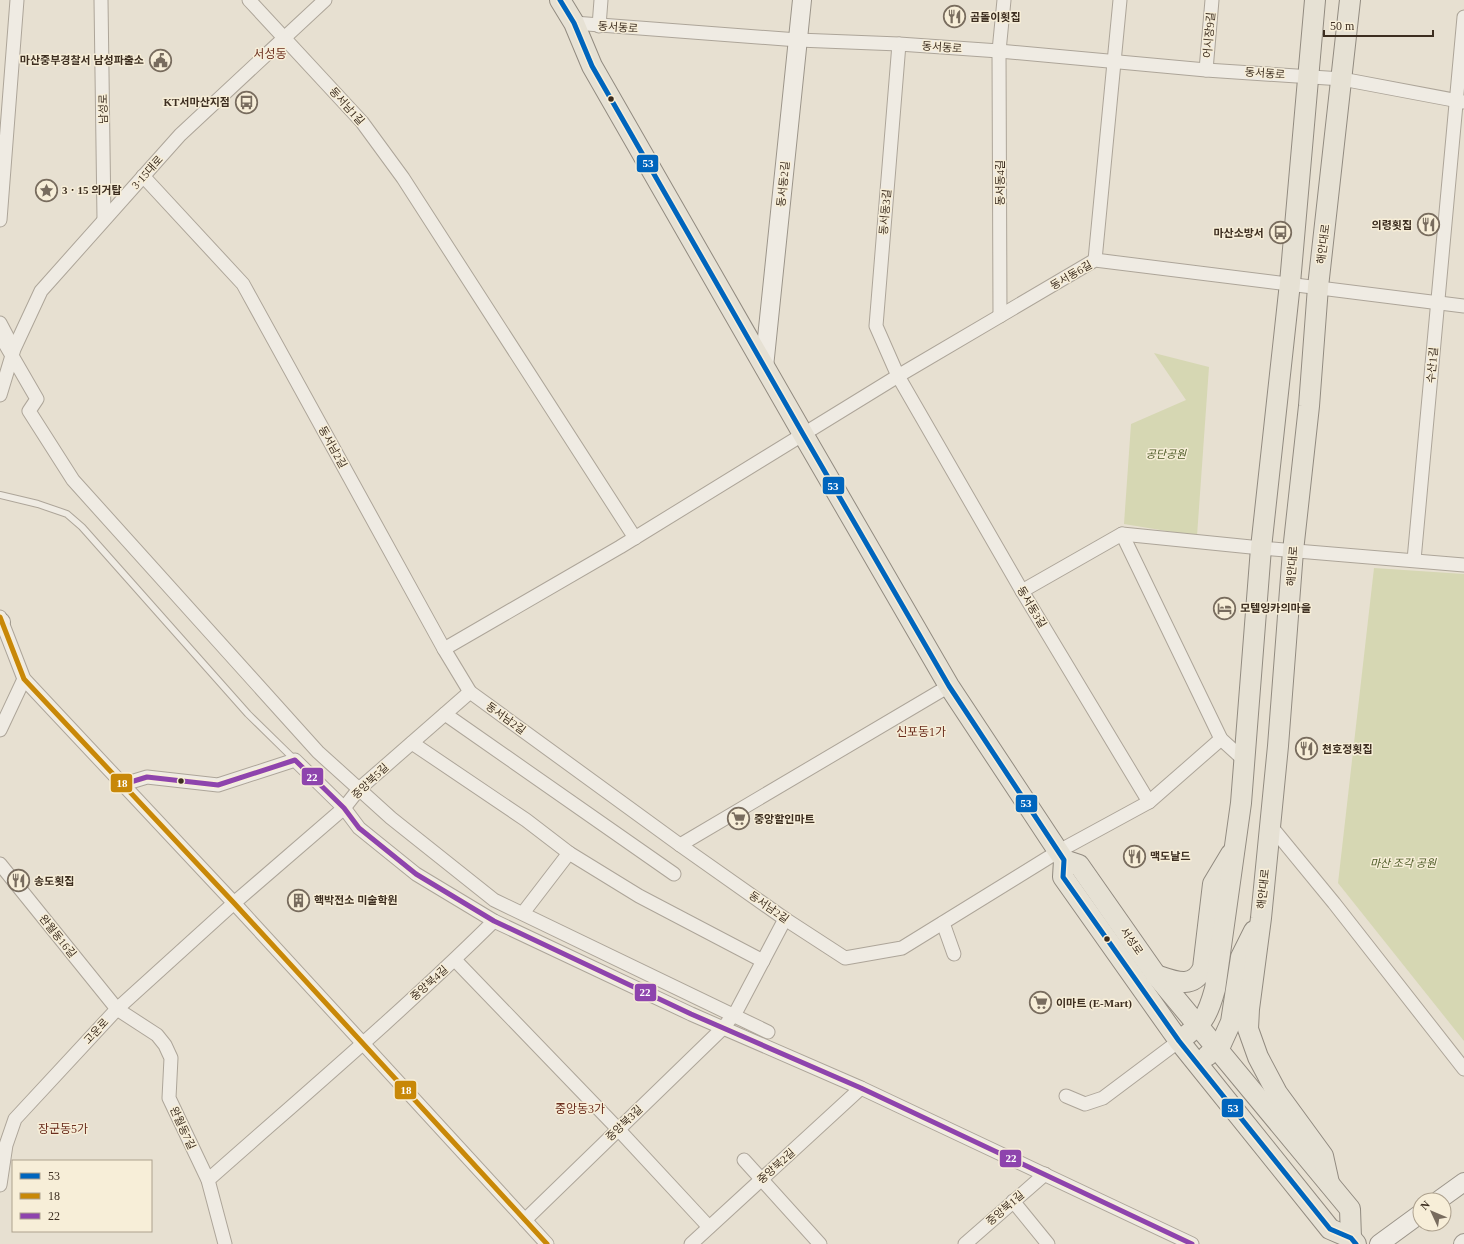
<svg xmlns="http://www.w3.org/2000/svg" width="1464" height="1244" font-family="'Times New Roman','Noto Sans KR',serif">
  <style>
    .green { fill: #d6d7b3 }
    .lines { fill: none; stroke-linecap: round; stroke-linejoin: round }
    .service-casing { stroke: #ada599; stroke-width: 8 }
    .minor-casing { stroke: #ada599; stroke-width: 15 }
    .secondary-casing { stroke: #9c958a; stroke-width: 20 }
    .primary-casing { stroke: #928b80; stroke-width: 22 }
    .service { stroke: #efebe3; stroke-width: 6 }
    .minor { stroke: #efebe3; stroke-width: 13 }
    .secondary { stroke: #efebe3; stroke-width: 18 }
    .primary { stroke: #e6e1d4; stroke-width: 20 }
    .bus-1-casing { stroke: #f7eed8; stroke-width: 8 }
    .bus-2-casing { stroke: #f7eed8; stroke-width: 8 }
    .bus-3-casing { stroke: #f7eed8; stroke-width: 8 }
    .bus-1 { stroke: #0065bd; stroke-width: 5 }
    .bus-2 { stroke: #c88808; stroke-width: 5 }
    .bus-3 { stroke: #8e44ad; stroke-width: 5 }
    .bus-dot { fill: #3d2e20; stroke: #f7eed8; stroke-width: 1.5 }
    .labels { text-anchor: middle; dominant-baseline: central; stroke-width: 3; stroke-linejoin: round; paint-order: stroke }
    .poi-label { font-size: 11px; font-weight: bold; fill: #3d2e20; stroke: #f7eed8; text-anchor: start }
    .street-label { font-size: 11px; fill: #3d2e20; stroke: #f7eed8 }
    .park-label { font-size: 11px; font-style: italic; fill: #4d5a26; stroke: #f7eed8 }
    .neighbourhood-label { font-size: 12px; fill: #6b2e1e; stroke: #f7eed8 }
    .line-badge { stroke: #f7eed8; stroke-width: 1.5 }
    .badge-label { font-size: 11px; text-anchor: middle; font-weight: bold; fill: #fff }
  </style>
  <rect width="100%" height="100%" fill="#e7e0d1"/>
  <!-- green -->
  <g class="green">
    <path d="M1154 353 1209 367 1197 536 1124 524 1131 424 1186 400Z"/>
    <path d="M1374 568 1464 574V1041L1338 883Z"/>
  </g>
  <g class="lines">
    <defs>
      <path id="service" d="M0 495 38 504 67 514 82 527 248 714 295 760"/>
      <g id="minor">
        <path d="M101 0 104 219"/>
        <path d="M249 0 362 122 403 178 635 538"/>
        <path d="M574 23 798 40 899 44 999 51 1206 70 1342 79 1464 102"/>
        <path d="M599 26 601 0"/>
        <path d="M899 44 876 326 898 376 1022 591 1149 802"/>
        <path d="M1206 70 1212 0"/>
        <path d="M143 176 243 284 444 649 470 692 680 845 785 919 845 958 902 948 1059 851 1149 802 1221 739"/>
        <path d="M0 220 17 0"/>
        <path d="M1095 260 1120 0"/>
        <path d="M1000 316 999 51 1004 0"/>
        <path d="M0 323 10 342"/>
        <path d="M0 335 37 399 29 411 73 480 318 752 391 818 494 900 768 1032"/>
        <path d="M0 395 14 349 41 291 180 135 325 0"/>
        <path d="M1122 534 1221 739 1243 759"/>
        <path d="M1414 560 1464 17"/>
        <path d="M1022 591 1122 534 1261 548 1464 565"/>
        <path d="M0 617 24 679 234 903 547 1244"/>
        <path d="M444 649 620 547 898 376 1095 260 1464 306"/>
        <path d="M445 714 674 874"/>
        <path d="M0 730 24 679"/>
        <path d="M412 743 526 820 569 853"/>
        <path d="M124 784 147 777 218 785 295 760 344 808 359 828 416 874 494 921 691 1014 861 1088 1192 1244"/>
        <path d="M1270 825 1334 903 1464 1069"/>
        <path d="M680 845 949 686"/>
        <path d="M0 864 117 1009 157 1035 165 1045 171 1058 169 1098 208 1180 225 1244"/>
        <path d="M523 913 569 853 639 896 763 961"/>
        <path d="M943 923 954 954"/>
        <path d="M455 960 618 1129 709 1227"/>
        <path d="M1066 1096 1085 1104 1103 1098 1179 1041"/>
        <path d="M744 1160 820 1244"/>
        <path d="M208 1180C304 1095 402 1012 494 921"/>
        <path d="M0 1185 6 1145 15 1119 117 1009 234 903 344 808 359 789 470 692"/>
        <path d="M1013 1201 1048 1244"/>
        <path d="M525 1220 724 1027 737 1010 785 919"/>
        <path d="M691 1244 861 1088"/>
        <path d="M965 1244 1045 1174"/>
      </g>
      <g id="secondary">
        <path d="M764 367 802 0"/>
        <path d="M0 622H1"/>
        <path d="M1439 1200 1464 1182"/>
        <path d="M1379 1244 1420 1214"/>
        <path d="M1463 1244 1464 1243"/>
      </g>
      <g id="primary">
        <path d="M560 0 574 23 592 66 803 434 949 686 1064 860 1063 877 1179 1041 1330 1229 1351 1238 1356 1244"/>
        <path d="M1064 860 1079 865 1156 975 1350 1209 1351 1238"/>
        <path d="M1156 975C1174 981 1193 990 1203 968L1213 884 1231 854"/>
        <path d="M1179 1041C1203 1023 1207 1018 1215 989L1241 803 1261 548 1290 283 1315 0"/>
        <path d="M1207 1056 1221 1044 1231 1022 1241 957 1254 931"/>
        <path d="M1329 1183 1323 1156 1277 1093 1258 1057 1248 1029 1249 1009 1261 918 1278 746 1293 551 1309 406 1318 287 1350 0"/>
      </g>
    </defs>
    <!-- service casing -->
    <use href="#service" class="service-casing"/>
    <!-- minor casing -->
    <use href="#minor" class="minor-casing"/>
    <!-- secondary casing -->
    <use href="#secondary" class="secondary-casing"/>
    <!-- primary casing -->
    <use href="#primary" class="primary-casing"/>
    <!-- service -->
    <use href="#service" class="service"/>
    <!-- minor -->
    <use href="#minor" class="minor"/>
    <!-- secondary -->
    <use href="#secondary" class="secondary"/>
    <!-- primary -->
    <use href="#primary" class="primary"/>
    <defs>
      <path id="bus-1" d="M560 0 574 23 592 66 803 434 949 686 1064 860 1063 877 1179 1041 1330 1229 1351 1238 1356 1244"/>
      <path id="bus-2" d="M0 617 24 679 234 903 547 1244"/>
      <path id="bus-3" d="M124 784 147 777 218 785 295 760 344 808 359 828 416 874 494 921 691 1014 861 1088 1192 1244"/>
    </defs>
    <!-- bus-1 casing -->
    <use href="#bus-1" class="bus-1-casing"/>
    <!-- bus-2 casing -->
    <use href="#bus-2" class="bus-2-casing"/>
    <!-- bus-3 casing -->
    <use href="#bus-3" class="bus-3-casing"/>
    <!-- bus-1 -->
    <use href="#bus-1" class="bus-1"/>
    <!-- bus-2 -->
    <use href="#bus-2" class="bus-2"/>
    <!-- bus-3 -->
    <use href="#bus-3" class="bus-3"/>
  </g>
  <!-- icons -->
  <defs>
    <symbol id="restaurant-ring" viewBox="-11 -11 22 22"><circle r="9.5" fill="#f7eed8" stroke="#786c5e" stroke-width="1.5"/><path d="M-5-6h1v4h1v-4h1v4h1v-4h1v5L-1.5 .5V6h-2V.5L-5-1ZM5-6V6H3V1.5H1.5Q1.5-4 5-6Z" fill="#786c5e"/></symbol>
    <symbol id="civic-ring" viewBox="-11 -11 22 22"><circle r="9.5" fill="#f7eed8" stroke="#786c5e" stroke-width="1.5"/><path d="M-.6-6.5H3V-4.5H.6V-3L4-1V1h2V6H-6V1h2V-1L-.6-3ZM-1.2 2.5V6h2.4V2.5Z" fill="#786c5e"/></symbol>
    <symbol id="bus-ring" viewBox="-11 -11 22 22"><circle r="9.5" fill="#f7eed8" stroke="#786c5e" stroke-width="1.5"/><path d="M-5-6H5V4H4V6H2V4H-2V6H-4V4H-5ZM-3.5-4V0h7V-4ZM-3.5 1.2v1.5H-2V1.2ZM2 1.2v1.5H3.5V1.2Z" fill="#786c5e"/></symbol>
    <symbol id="sight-ring" viewBox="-11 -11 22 22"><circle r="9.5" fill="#f7eed8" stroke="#786c5e" stroke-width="1.5"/><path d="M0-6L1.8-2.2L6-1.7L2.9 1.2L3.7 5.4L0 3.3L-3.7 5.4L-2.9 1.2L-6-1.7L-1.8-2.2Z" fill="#786c5e"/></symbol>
    <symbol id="hotel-ring" viewBox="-11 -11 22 22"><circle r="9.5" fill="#f7eed8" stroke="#786c5e" stroke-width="1.5"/><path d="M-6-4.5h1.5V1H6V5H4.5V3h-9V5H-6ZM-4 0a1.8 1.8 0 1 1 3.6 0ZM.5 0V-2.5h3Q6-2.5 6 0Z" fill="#786c5e"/></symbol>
    <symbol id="supermarket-ring" viewBox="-11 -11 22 22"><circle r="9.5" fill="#f7eed8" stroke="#786c5e" stroke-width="1.5"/><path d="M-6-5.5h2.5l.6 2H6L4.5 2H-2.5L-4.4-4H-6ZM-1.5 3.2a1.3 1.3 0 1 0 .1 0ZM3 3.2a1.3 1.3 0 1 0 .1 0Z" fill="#786c5e"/></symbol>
    <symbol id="building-ring" viewBox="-11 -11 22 22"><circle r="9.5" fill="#f7eed8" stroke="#786c5e" stroke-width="1.5"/><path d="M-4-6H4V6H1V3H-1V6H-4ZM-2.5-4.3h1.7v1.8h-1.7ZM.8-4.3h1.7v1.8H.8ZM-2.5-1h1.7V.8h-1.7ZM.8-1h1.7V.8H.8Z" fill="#786c5e"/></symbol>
  </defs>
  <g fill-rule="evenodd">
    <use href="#restaurant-ring" x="942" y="4" width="25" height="25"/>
    <use href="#civic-ring" x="148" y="48" width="25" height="25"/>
    <use href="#bus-ring" x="234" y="90" width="25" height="25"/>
    <use href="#sight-ring" x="34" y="178" width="25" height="25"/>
    <use href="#restaurant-ring" x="1416" y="212" width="25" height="25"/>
    <use href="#bus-ring" x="1268" y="220" width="25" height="25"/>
    <use href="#hotel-ring" x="1212" y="596" width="25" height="25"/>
    <use href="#restaurant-ring" x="1294" y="736" width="25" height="25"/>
    <use href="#supermarket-ring" x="726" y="806" width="25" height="25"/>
    <use href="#restaurant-ring" x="1122" y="844" width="25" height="25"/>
    <use href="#restaurant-ring" x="6" y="868" width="25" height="25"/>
    <use href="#building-ring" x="286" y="888" width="25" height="25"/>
    <use href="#supermarket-ring" x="1028" y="990" width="25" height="25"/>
  </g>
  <!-- markers -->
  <g class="bus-dot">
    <circle cx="611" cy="99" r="3.5"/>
    <circle cx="181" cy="781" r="3.5"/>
    <circle cx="1107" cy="939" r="3.5"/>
  </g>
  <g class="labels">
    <!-- poi labels -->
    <g class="poi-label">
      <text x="970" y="17">곰돌이횟집</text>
      <text x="144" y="60" text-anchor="end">마산중부경찰서 남성파출소</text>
      <text x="230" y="102" text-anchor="end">KT서마산지점</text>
      <text x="62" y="190">3ㆍ15 의거탑</text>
      <text x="1412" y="225" text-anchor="end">의령횟집</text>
      <text x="1264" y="233" text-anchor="end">마산소방서</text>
      <text x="1240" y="608">모텔잉카의마을</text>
      <text x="1322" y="749">천호정횟집</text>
      <text x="754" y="819">중앙할인마트</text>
      <text x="1150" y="856">맥도날드</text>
      <text x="34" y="881">송도횟집</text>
      <text x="314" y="900">핵박전소 미술학원</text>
      <text x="1056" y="1003">이마트 (E-Mart)</text>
    </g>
    <!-- street labels -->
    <g class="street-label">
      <text transform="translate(618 27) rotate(4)">동서동로</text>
      <text transform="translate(1209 35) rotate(-85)">어시장9길</text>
      <text transform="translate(942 47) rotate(4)">동서동로</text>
      <text transform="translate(1265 73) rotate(4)">동서동로</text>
      <text transform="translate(347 106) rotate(48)">동서남1길</text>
      <text transform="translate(103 109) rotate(-91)">남성로</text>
      <text transform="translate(147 172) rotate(-48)">3·15대로</text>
      <text transform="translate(1000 183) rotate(-90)">동서동4길</text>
      <text transform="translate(783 184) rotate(-84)">동서동2길</text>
      <text transform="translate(885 212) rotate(-85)">동서동3길</text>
      <text transform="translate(1323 244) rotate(-83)">해안대로</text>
      <text transform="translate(1071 275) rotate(-30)">동서동6길</text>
      <text transform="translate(1432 365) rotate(-85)">수산1길</text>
      <text transform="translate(333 447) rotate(61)">동서남2길</text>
      <text transform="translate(1292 566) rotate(-86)">해안대로</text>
      <text transform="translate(1032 607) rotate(59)">동서동3길</text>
      <text transform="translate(506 718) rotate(36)">동서남2길</text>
      <text transform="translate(370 781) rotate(-44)">중앙북5길</text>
      <text transform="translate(1263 889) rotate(-84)">해안대로</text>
      <text transform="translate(769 907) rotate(35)">동서남2길</text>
      <text transform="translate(58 936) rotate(51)">완월동16길</text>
      <text transform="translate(1132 941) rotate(55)">서성로</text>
      <text transform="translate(429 983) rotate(-42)">중앙북4길</text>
      <text transform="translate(96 1031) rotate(-47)">고운로</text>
      <text transform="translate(624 1123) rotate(-44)">중앙북3길</text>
      <text transform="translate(183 1128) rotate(65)">완월동7길</text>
      <text transform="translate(776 1166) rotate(-42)">중앙북2길</text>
      <text transform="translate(1005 1208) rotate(-41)">중앙북1길</text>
    </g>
    <!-- park labels -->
    <g class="park-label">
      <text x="1166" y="454">공단공원</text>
      <text x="1403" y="863">마산 조각 공원</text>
    </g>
    <!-- neighbourhood labels -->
    <g class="neighbourhood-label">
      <text x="270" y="54">서성동</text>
      <text x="921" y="732">신포동1가</text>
      <text x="580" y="1109">중앙동3가</text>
      <text x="63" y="1129">장군동5가</text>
    </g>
  </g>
  <g class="line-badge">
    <rect x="636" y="154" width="23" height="19" rx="4" fill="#0065bd"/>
    <rect x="822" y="476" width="23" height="19" rx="4" fill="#0065bd"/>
    <rect x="301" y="767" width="23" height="19" rx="4" fill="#8e44ad"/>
    <rect x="110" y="773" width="23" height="20" rx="4" fill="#c88808"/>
    <rect x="1015" y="794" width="23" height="19" rx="4" fill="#0065bd"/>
    <rect x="634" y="983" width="23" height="19" rx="4" fill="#8e44ad"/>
    <rect x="394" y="1080" width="23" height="20" rx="4" fill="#c88808"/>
    <rect x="1221" y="1098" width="23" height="20" rx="4" fill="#0065bd"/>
    <rect x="999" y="1149" width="23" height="19" rx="4" fill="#8e44ad"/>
  </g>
  <g class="badge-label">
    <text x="648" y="167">53</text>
    <text x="833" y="490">53</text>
    <text x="312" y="781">22</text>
    <text x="122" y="787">18</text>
    <text x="1026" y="807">53</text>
    <text x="645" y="996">22</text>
    <text x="406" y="1094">18</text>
    <text x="1233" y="1112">53</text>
    <text x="1011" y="1162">22</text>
  </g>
  <!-- legend -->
  <rect x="12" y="1160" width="140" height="72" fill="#f7eed8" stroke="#ada18e"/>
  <rect x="20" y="1173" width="20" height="6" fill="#0065bd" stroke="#ada18e"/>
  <text x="48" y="1180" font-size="12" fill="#3d2e20">53</text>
  <rect x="20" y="1193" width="20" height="6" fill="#c88808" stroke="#ada18e"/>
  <text x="48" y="1200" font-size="12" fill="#3d2e20">18</text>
  <rect x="20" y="1213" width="20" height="6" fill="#8e44ad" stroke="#ada18e"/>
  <text x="48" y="1220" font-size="12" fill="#3d2e20">22</text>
  <!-- north arrow -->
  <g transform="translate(1432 1212) rotate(314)"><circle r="19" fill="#f7eed8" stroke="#ada18e"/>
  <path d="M0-3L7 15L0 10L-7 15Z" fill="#786c5e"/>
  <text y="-6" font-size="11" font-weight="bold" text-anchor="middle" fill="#3d2e20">N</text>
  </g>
  <!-- scale -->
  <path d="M1324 30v6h109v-6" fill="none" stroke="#3d2e20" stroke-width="2"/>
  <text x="1330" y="30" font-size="12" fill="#3d2e20" stroke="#f7eed8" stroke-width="3" paint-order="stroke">50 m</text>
</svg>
